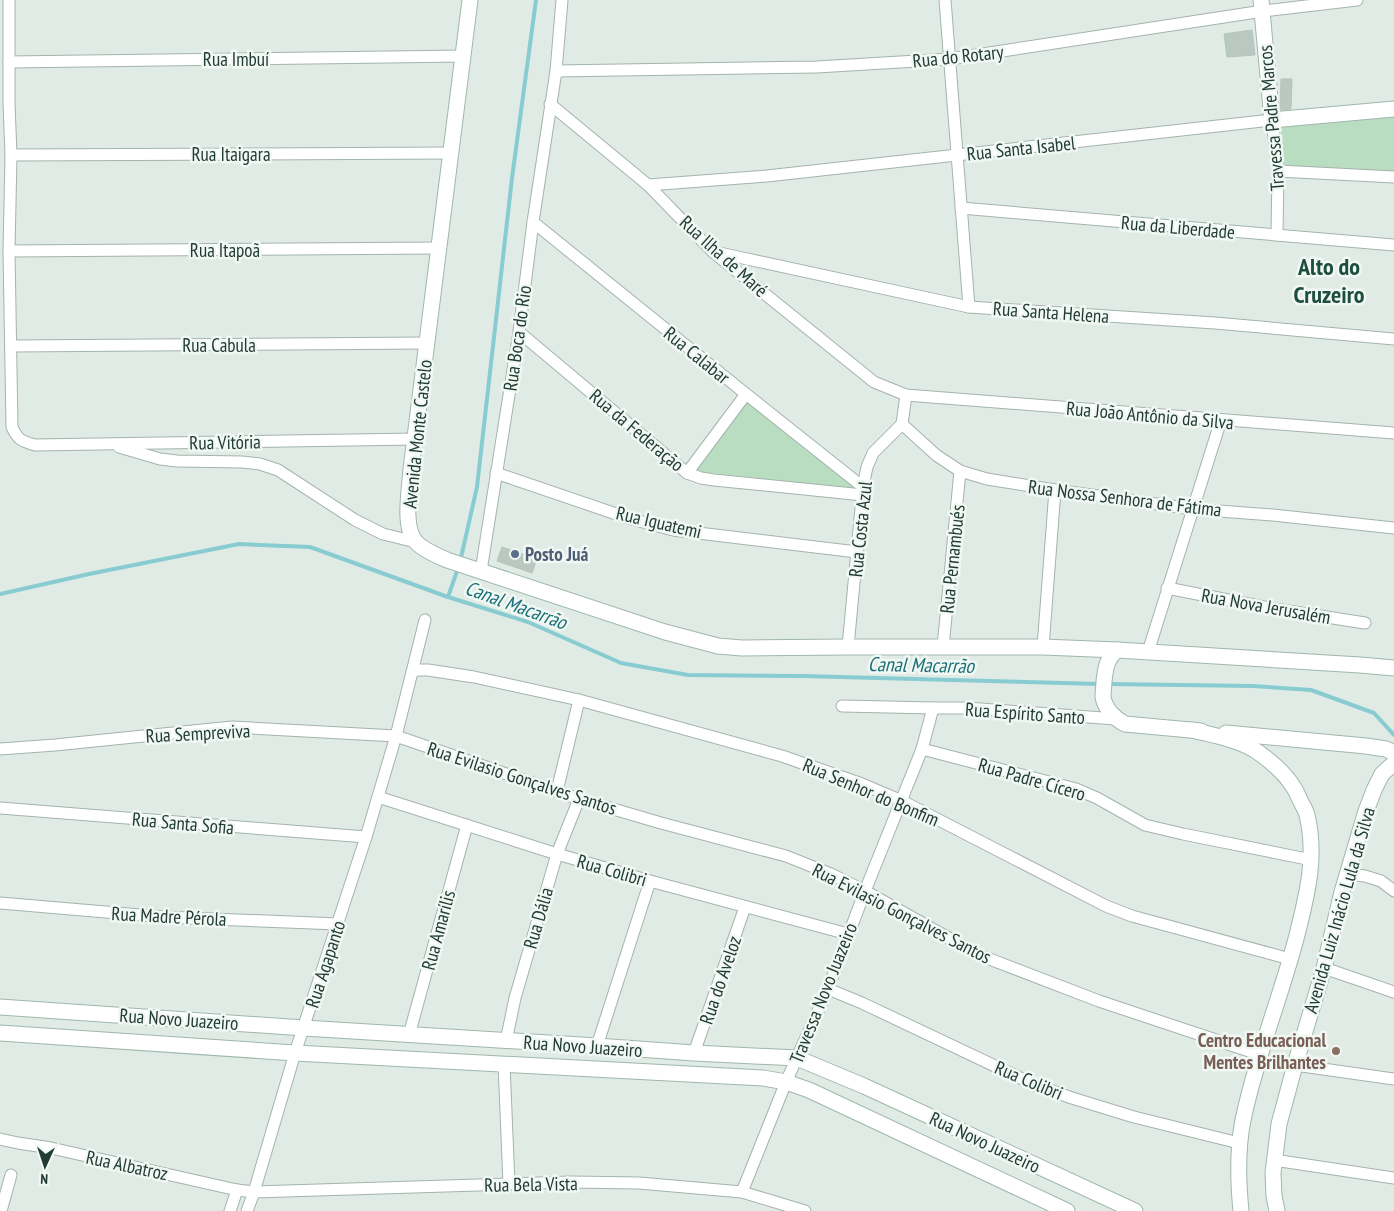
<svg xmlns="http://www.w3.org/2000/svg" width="1394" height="1211" font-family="'PT Sans Narrow',sans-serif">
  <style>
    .green { fill: #b9ddc0 }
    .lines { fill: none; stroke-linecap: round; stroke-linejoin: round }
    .stream { stroke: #88ccd1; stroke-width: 4 }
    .building { fill: #b9c9c1; stroke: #b3c5bc }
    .street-casing { stroke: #a4b3ad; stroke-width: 13 }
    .secondary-casing { stroke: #9fb7ad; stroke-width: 17 }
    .street { stroke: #fff; stroke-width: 11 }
    .secondary { stroke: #fff; stroke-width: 15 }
    .service-dot { fill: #5c6f8a; stroke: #f1f8f4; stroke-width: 2 }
    .education-dot { fill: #8d6e63; stroke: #f1f8f4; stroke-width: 2 }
    .labels { text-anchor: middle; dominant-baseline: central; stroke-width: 5; stroke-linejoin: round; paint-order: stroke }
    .street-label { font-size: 19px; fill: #213c33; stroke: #f1f8f4 }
    .service-label { font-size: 19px; font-weight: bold; fill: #4e5e75; stroke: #f1f8f4; text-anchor: start }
    .education-label { font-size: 19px; font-weight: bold; fill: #785e54; stroke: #f1f8f4; text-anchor: end }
    .water-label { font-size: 20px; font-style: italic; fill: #1b7078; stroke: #f1f8f4 }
    .district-label { font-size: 24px; font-weight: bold; fill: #1d4e3e; stroke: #f1f8f4 }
  </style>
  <rect width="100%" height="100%" fill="#e1ebe6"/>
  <!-- green -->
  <g class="green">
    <path d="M1394 115V173L1282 169 1277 125Z"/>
    <path d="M747 401 859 489 693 471Z"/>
  </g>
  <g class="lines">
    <!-- stream -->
    <g class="stream">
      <path d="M460 562 477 487 512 178 536 0"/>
      <path d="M0 594 89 574 239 544 310 547 448 597 528 622 621 663 688 675 803 676 1100 684"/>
      <path d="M448 597 458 568"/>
      <path d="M1107 684 1253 686 1311 690 1374 713 1394 735"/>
    </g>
  </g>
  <!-- building -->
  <g class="building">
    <path d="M1252 30 1255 55 1227 57 1224 34Z"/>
    <path d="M1281 79H1292L1291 109 1280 110Z"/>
    <path d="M502 547 537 559 532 573 497 561Z"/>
  </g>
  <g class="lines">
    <defs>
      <g id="street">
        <path d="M9 0V103L11 155 9 251 12 427C18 440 21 441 35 445L416 439"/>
        <path d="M945 0 969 307"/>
        <path d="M9 62 464 56"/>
        <path d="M556 71 817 67 950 59 1263 11 1357 0"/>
        <path d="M550 104 648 185 713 252 874 382 906 395 1394 433"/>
        <path d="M11 155 450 153"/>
        <path d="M1278 171 1394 177"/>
        <path d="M648 185 767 176 1272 120 1278 171 1277 235"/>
        <path d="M961 208 1394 245"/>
        <path d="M533 222 746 394 863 487"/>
        <path d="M9 251 440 248"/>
        <path d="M715 252 969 307 1215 323 1394 339"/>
        <path d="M519 332 687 473 701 478 714 480 863 495"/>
        <path d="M11 346 427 343"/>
        <path d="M906 395 902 424 936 455 960 471 987 479 1055 490 1193 509 1273 515 1394 528"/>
        <path d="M119 447 160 459 177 461 242 462 260 464 278 470 355 520 383 534 416 542"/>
        <path d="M496 473 628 518 673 530 857 552"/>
        <path d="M687 473 746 394"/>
        <path d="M481 571 519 332 533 222 556 71 562 0"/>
        <path d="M1167 588 1269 608 1365 623"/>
        <path d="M848 647 863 487 867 467 873 453 902 424"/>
        <path d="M943 647 960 471"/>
        <path d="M1043 647 1055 490"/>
        <path d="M1148 652 1221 420"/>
        <path d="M412 672 418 670H428L474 677 579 700 782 756 862 784 902 801 1106 906 1132 916 1290 959"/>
        <path d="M842 706 933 708H967L1116 719"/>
        <path d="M0 749 55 745 232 727 396 736 579 799 661 823 786 856 831 874 865 891 979 955 1099 1001 1261 1055"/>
        <path d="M922 749 1076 789 1097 798 1145 825 1183 834 1312 860"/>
        <path d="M557 791 579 700"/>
        <path d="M378 797 557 854 650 881 848 934"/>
        <path d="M0 808 366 837"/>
        <path d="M1348 874 1365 876 1381 881 1394 891"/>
        <path d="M0 903 164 917 338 924"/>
        <path d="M1324 968 1394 992"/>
        <path d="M828 989 862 1003 1035 1085 1072 1098 1134 1117 1239 1143"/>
        <path d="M409 1035 467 825"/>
        <path d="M506 1041 515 998 557 854 579 799"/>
        <path d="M597 1046 650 881"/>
        <path d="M694 1053 745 907"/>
        <path d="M504 1064 509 1184"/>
        <path d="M1295 1065 1394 1079"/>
        <path d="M0 1139 18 1143 51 1148 237 1190 254 1192 571 1182 639 1183 742 1192 805 1211"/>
        <path d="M1274 1160 1394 1178"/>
        <path d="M742 1192 786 1082 828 989 865 891 922 749 933 708"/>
        <path d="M1 1211 11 1175"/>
        <path d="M230 1211 237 1190"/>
        <path d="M247 1211 254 1192 295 1053 366 837 396 736 425 620"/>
      </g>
      <g id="secondary">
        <path d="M470 0 411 469C410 488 402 527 416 542 423 550 438 556 447 560L665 632 718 646 742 648 848 647H1043L1117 650 1360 665 1394 668"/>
        <path d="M1261 0 1272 120 1394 109"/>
        <path d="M1117 650C1106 660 1106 667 1104 681 1104 686 1103 692 1103 697 1105 709 1115 719 1125 724L1201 731"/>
        <path d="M1192 730C1212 735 1235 739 1253 749 1266 757 1284 772 1292 785 1296 790 1298 796 1301 802 1303 806 1306 811 1307 815 1317 857 1307 895 1297 935 1281 997 1256 1057 1243 1120 1237 1150 1238 1181 1241 1211"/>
        <path d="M1226 733 1366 746 1386 749 1394 753"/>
        <path d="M0 1007 304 1028 597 1046 694 1053 797 1058 864 1086 1135 1211"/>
        <path d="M0 1033 295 1053 763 1078 786 1082 809 1090 1067 1211"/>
        <path d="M1277 1211 1274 1196 1273 1173 1279 1124 1295 1065 1324 968 1342 892 1366 811 1374 790 1382 774 1394 763"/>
      </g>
    </defs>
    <!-- street casing -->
    <use href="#street" class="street-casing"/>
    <!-- secondary casing -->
    <use href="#secondary" class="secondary-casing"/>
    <!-- street -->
    <use href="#street" class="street"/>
    <!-- secondary -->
    <use href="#secondary" class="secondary"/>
  </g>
  <!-- markers -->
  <circle class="service-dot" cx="515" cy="554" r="5"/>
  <circle class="education-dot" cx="1336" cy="1051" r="5"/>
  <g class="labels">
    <!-- street labels -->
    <g class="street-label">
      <text transform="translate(958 56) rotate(-6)">Rua do Rotary</text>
      <text x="236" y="59">Rua Imbuí</text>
      <text transform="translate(1271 118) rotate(-95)">Travessa Padre Marcos</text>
      <text transform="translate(1021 148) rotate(-6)">Rua Santa Isabel</text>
      <text x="231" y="154">Rua Itaigara</text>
      <text transform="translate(1178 227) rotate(5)">Rua da Liberdade</text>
      <text x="225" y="250">Rua Itapoã</text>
      <text transform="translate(724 256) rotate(42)">Rua Ilha de Maré</text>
      <text transform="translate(1051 312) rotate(4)">Rua Santa Helena</text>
      <text transform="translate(517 338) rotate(-82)">Rua Boca do Rio</text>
      <text x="219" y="345">Rua Cabula</text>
      <text transform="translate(697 355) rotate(39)">Rua Calabar</text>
      <text transform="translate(1150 415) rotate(5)">Rua João Antônio da Silva</text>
      <text transform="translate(637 430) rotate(40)">Rua da Federação</text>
      <text transform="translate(417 434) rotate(-84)">Avenida Monte Castelo</text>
      <text transform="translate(225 442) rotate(-1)">Rua Vitória</text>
      <text transform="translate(1125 498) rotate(7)">Rua Nossa Senhora de Fátima</text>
      <text transform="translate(659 522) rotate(13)">Rua Iguatemi</text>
      <text transform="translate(860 529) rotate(-84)">Rua Costa Azul</text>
      <text transform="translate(952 559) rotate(-84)">Rua Pernambués</text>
      <text transform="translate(1266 606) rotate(10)">Rua Nova Jerusalém</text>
      <text transform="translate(1025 713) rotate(4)">Rua Espírito Santo</text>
      <text transform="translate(198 733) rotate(-3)">Rua Sempreviva</text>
      <text transform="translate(522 778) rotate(18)">Rua Evilasio Gonçalves Santos</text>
      <text transform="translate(1032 779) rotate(16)">Rua Padre Cícero</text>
      <text transform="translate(871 792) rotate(23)">Rua Senhor do Bonfim</text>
      <text transform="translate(183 823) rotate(5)">Rua Santa Sofia</text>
      <text transform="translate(612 870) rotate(16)">Rua Colibri</text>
      <text transform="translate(1339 910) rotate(-74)">Avenida Luiz Inácio Lula da Silva</text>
      <text transform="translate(902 913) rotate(27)">Rua Evilasio Gonçalves Santos</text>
      <text transform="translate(169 916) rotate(3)">Rua Madre Pérola</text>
      <text transform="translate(538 918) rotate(-74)">Rua Dália</text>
      <text transform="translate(438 930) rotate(-75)">Rua Amarílis</text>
      <text transform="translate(325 964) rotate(-72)">Rua Agapanto</text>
      <text transform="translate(720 980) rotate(-71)">Rua do Aveloz</text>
      <text transform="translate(823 993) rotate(-68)">Travessa Novo Juazeiro</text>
      <text transform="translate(179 1019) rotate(4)">Rua Novo Juazeiro</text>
      <text transform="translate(583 1046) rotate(4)">Rua Novo Juazeiro</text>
      <text transform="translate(1029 1080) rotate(23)">Rua Colibri</text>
      <text transform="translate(985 1142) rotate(25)">Rua Novo Juazeiro</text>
      <text transform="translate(127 1165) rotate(12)">Rua Albatroz</text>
      <text transform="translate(531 1184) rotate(-1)">Rua Bela Vista</text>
    </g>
    <!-- service labels -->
    <g class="service-label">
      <text x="525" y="554">Posto Juá</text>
    </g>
    <!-- education labels -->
    <g class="education-label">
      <text x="1326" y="1040">Centro Educacional<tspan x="1326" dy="22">Mentes Brilhantes</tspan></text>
    </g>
    <!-- water labels -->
    <g class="water-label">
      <text transform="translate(516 605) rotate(20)">Canal Macarrão</text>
      <text transform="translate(921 665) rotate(1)">Canal Macarrão</text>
    </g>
    <!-- district labels -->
    <g class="district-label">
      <text x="1329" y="266">Alto do<tspan x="1329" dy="28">Cruzeiro</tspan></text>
    </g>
  </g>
  <!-- north arrow -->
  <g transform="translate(45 1166) rotate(183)" stroke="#f1f8f4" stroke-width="4" paint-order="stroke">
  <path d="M0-4L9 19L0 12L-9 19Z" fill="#213c33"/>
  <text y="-8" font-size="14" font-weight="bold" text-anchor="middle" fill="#213c33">N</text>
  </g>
</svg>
